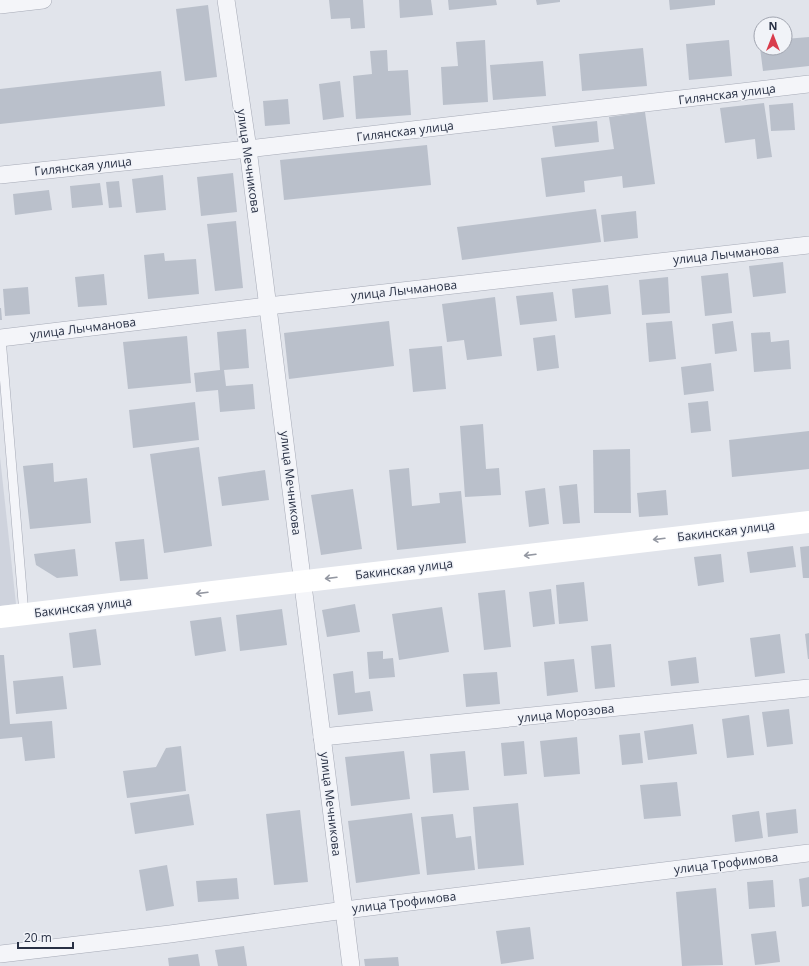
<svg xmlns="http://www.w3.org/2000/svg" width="809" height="966" font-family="'Open Sans',sans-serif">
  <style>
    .built { fill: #cfd3dd }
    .building { fill: #bac0cb }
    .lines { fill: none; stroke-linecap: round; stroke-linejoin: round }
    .service-casing { stroke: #a6aab6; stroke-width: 10 }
    .minor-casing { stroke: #a6aab6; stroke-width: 18 }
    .service { stroke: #f4f5f9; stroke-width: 9 }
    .minor { stroke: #f4f5f9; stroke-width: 17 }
    .secondary { stroke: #fff; stroke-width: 22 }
    .oneway { stroke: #9498a2 }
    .labels { text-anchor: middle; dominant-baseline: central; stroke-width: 3; stroke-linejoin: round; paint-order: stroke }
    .street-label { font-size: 12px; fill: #283044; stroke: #f1f3f8 }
  </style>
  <rect width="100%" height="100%" fill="#e1e4eb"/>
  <!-- built -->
  <path class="built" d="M0 457 16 604 0 606Z"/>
  <!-- building -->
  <g class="building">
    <path d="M329 0H363L365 28 351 29 350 18 331 19Z"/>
    <path d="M399 0H431L433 15 400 18Z"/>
    <path d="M448 0H496L497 5 449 10Z"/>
    <path d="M536 0H560V2L537 5Z"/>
    <path d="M669 0H715V5L670 10Z"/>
    <path d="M208 5 217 77 185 81 176 9Z"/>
    <path d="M809 37V66L763 71 760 48H785V39Z"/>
    <path d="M485 40 488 102 443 105 441 67 458 66 456 42Z"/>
    <path d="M729 40 732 76 689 80 686 44Z"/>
    <path d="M643 48 647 86 582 91 579 54Z"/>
    <path d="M387 50 388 71 408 70 411 115 356 119 353 76 372 74 370 51Z"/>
    <path d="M543 61 546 96 493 100 490 65Z"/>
    <path d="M161 71 165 106 0 124V89Z"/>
    <path d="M340 81 344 117 323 120 319 84Z"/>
    <path d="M288 99 290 124 265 126 263 101Z"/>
    <path d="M764 103 772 157 757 159 755 139 725 143 720 108Z"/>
    <path d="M793 103 795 130 771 131 769 105Z"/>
    <path d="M645 112 655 184 623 188 622 176 584 181 585 192 546 197 541 158 614 149 609 117Z"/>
    <path d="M597 121 599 142 555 147 552 126Z"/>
    <path d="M427 145 431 185 284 200 280 160Z"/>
    <path d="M233 173 237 212 201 216 197 177Z"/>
    <path d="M163 175 166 210 136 213 132 179Z"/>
    <path d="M119 181 122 207 109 208 106 182Z"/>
    <path d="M100 183 103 205 72 208 70 186Z"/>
    <path d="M49 190 52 210 15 215 13 194Z"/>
    <path d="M596 209 601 242 462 260 457 227Z"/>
    <path d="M636 211 638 238 604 242 601 215Z"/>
    <path d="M236 221 243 288 215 291 207 224Z"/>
    <path d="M164 253 165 261 196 259 199 294 148 299 144 255Z"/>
    <path d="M783 262 786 293 753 297 749 266Z"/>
    <path d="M728 273 732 313 705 316 701 276Z"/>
    <path d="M104 274 107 305 78 307 75 277Z"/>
    <path d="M668 277 670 313 642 315 639 280Z"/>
    <path d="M608 285 611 314 575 318 572 289Z"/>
    <path d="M28 287 30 314 5 316 3 289Z"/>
    <path d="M553 292 557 321 520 325 516 296Z"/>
    <path d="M495 297 502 356 467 360 464 340 447 342 442 304Z"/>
    <path d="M0 308H1L2 320H0Z"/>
    <path d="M389 321 394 366 289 379 284 333Z"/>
    <path d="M672 321 676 359 649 362 646 323Z"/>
    <path d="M733 321 737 351 715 354 712 324Z"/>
    <path d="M246 329 249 368 224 370 226 386 253 384 255 409 220 412 218 390 196 392 194 373 220 370 217 332Z"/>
    <path d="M770 332 771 342 789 340 791 369 754 372 751 333Z"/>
    <path d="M555 335 559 368 537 371 533 338Z"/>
    <path d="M187 336 191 383 128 389 123 342Z"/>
    <path d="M442 346 446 389 413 392 409 349Z"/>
    <path d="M711 363 714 391 684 395 681 367Z"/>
    <path d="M708 401 711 431 691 433 688 403Z"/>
    <path d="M195 402 199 440 133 448 129 410Z"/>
    <path d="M483 424 486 469 499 468 501 495 465 497 460 426Z"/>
    <path d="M809 431V469L732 477 729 440Z"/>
    <path d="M199 447 212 546 164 553 150 454Z"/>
    <path d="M630 449 631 513H594L593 450Z"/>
    <path d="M53 463 54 482 87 478 91 523 30 529 23 466Z"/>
    <path d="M409 468 412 506 440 503 439 493 461 491 466 543 397 550 389 470Z"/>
    <path d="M265 470 269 500 222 506 218 477Z"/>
    <path d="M577 484 580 523 563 524 559 486Z"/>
    <path d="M545 488 549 524 529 527 525 491Z"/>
    <path d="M353 489 362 549 321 555 311 495Z"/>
    <path d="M666 490 668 515 639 517 637 493Z"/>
    <path d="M144 539 148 579 120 581 115 542Z"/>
    <path d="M793 546 796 567 750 573 747 552Z"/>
    <path d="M809 546V578H803L800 547Z"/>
    <path d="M75 549 78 576 57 578 36 565 34 554Z"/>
    <path d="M721 554 724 582 698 586 694 557Z"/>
    <path d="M584 582 588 621 559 624 556 585Z"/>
    <path d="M551 589 555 624 533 627 529 592Z"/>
    <path d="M505 590 511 647 484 650 478 593Z"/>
    <path d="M355 604 360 632 327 637 322 610Z"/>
    <path d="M442 607 449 652 399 660 392 614Z"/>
    <path d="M282 609 287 645 240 651 236 615Z"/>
    <path d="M221 617 226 651 195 656 190 621Z"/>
    <path d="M96 629 101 665 73 668 69 633Z"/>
    <path d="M809 633V659H808L805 634Z"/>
    <path d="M780 634 785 673 755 677 750 638Z"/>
    <path d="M611 644 615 687 595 689 591 646Z"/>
    <path d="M383 651V659L393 658 395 677 369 679 367 652Z"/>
    <path d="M0 655H4L10 724 52 721 55 758 25 761 22 737 0 739Z"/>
    <path d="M696 657 699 683 671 686 668 661Z"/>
    <path d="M574 659 578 692 547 696 544 662Z"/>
    <path d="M353 671 355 693 370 691 373 711 338 715 333 674Z"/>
    <path d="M497 672 500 704 466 707 463 674Z"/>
    <path d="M63 676 67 709 16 714 13 681Z"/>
    <path d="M789 709 793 744 767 747 762 712Z"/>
    <path d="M749 715 754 755 727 758 722 719Z"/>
    <path d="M693 724 697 754 648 760 644 731Z"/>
    <path d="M640 733 643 763 622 765 619 735Z"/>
    <path d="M577 737 580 774 544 777 540 741Z"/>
    <path d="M524 741 527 774 504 776 501 743Z"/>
    <path d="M181 746 186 791 127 798 123 771 156 767 166 748Z"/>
    <path d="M404 751 410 799 351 806 345 757Z"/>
    <path d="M465 751 469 790 433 793 430 754Z"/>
    <path d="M677 782 681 816 644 819 640 785Z"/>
    <path d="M189 794 194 825 135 834 130 803Z"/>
    <path d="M518 803 524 865 478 869 473 807Z"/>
    <path d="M796 809 798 833 768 837 766 813Z"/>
    <path d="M300 810 308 882 274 885 266 814Z"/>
    <path d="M759 811 763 838 735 842 732 815Z"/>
    <path d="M412 813 420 874 356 883 348 821Z"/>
    <path d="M453 814 456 838 471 836 475 870 427 875 421 817Z"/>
    <path d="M167 865 174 906 146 911 139 870Z"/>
    <path d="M809 877V906L802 907 799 879Z"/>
    <path d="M237 878 239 899 198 902 196 881Z"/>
    <path d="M773 880 775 907 749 909 747 882Z"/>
    <path d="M716 888 723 965 682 966 676 892Z"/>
    <path d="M530 927 534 959 501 964 496 931Z"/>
    <path d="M776 931 780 962 755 965 751 934Z"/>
    <path d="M244 946 247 966H218L215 950Z"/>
    <path d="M198 954 200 966H169L168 958Z"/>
    <path d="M398 957 399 966H365L364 959Z"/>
  </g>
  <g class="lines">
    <defs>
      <path id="service" d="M1 338 24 614"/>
      <g id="minor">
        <path d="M226 0 248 149 351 966"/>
        <path d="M0 5 43 0"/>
        <path d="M0 175 248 149 809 84"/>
        <path d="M0 338 268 306 809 245"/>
        <path d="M322 737 809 688"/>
        <path d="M0 954 170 934 345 910 809 853"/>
      </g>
    </defs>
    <!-- service casing -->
    <use href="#service" class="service-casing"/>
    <!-- minor casing -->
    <use href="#minor" class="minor-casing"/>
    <!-- service -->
    <use href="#service" class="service"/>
    <!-- minor -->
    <use href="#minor" class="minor"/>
    <!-- secondary -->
    <path class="secondary" d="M0 617 809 522"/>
  </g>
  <!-- one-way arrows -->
  <defs><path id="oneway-shaft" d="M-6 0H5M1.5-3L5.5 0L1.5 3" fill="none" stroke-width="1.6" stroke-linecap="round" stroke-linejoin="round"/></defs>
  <g class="oneway">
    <use href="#oneway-shaft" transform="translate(659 539) rotate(173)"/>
    <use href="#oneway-shaft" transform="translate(530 555) rotate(173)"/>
    <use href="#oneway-shaft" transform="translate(331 578) rotate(173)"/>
    <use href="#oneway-shaft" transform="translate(202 593) rotate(173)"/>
  </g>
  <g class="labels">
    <!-- street labels -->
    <g class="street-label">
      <text transform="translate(727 94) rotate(-7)">Гилянская улица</text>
      <text transform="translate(405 131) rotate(-7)">Гилянская улица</text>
      <text transform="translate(249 161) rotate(82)">улица Мечникова</text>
      <text transform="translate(83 166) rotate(-6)">Гилянская улица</text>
      <text transform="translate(726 254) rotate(-6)">улица Лычманова</text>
      <text transform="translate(404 290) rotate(-6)">улица Лычманова</text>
      <text transform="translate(83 328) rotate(-7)">улица Лычманова</text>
      <text transform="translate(291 483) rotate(83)">улица Мечникова</text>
      <text transform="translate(726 531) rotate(-7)">Бакинская улица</text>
      <text transform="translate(404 569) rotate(-7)">Бакинская улица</text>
      <text transform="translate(83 607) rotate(-7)">Бакинская улица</text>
      <text transform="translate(566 713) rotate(-6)">улица Морозова</text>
      <text transform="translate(331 804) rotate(83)">улица Мечникова</text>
      <text transform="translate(726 863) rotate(-7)">улица Трофимова</text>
      <text transform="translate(404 902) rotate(-7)">улица Трофимова</text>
    </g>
  </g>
  <!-- north arrow -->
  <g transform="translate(773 36)"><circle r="19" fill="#f1f3f8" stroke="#a1a5b0"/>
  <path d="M0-3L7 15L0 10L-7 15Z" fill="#d93c4c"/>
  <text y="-6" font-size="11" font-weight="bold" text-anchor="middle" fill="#283044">N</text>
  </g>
  <!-- scale -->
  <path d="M18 942v6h55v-6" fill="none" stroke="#283044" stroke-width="2"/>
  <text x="24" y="942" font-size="12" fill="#283044" stroke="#f1f3f8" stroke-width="3" paint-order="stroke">20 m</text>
</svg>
